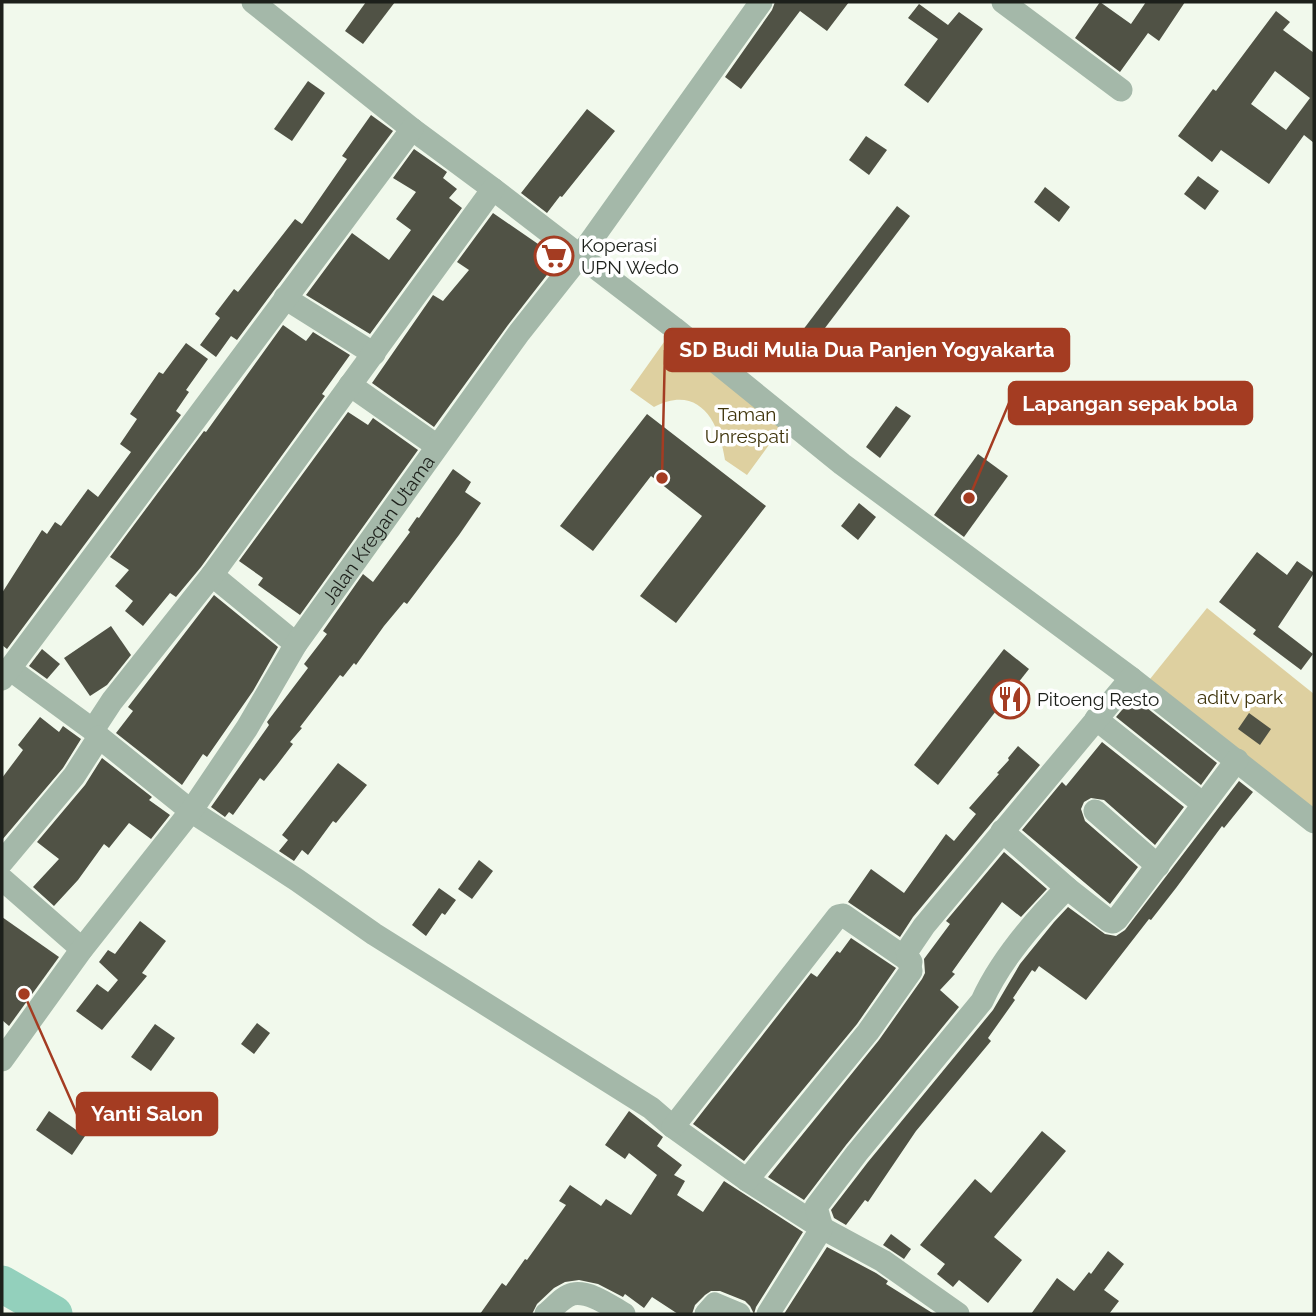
<svg xmlns="http://www.w3.org/2000/svg" width="1316" height="1316" font-family="Raleway,sans-serif">
  <style>
    .green { fill: #ded0a0 }
    .lines { fill: none; stroke-linecap: round; stroke-linejoin: round }
    .river { stroke: #93d0bc; stroke-width: 37 }
    .building { fill: #505245; fill-rule: evenodd }
    .minor { stroke: #a4b8a9; stroke-width: 23 }
    .labels { text-anchor: middle; dominant-baseline: central; stroke-width: 7; stroke-linejoin: round; paint-order: stroke }
    .poi-label { font-size: 19px; fill: #1d201b; stroke: #fff; text-anchor: start }
    .park-label { font-size: 19px; fill: #3f340b; stroke: #fff }
    .street-label { font-size: 19px; fill: #1d201b; stroke: #fff }
    .leader { fill: none; stroke: #a43c22; stroke-width: 2.5 }
    .callout-dot { fill: #a43c22; stroke: #fff; stroke-width: 2.5 }
    .callout { fill: #a43c22; stroke: #a43c22; stroke-width: 2.5 }
    .callout-label { font-size: 21px; text-anchor: middle; font-weight: bold; fill: #fff }
  </style>
  <rect width="100%" height="100%" fill="#f1f9ec"/>
  <!-- green -->
  <g class="green">
    <path d="M674 328 787 420 747 475 725 460C719 420 698 384 654 407L630 390Z"/>
    <path d="M1207 608 1314 694V819L1146 684Z"/>
  </g>
  <g class="lines">
    <!-- river -->
    <path class="river" d="M2 1284 54 1314"/>
  </g>
  <!-- building -->
  <g class="building">
    <path d="M366 2H395L363 44 345 31Z"/>
    <path d="M775 2H849L827 31 800 11 741 89 725 77 772 10Z"/>
    <path d="M1100 2 1131 24 1146 2H1185L1159 41 1148 33 1120 72 1075 38Z"/>
    <path d="M919 4 948 25 959 12 983 29 928 103 904 85 938 39 908 18Z"/>
    <path d="M1276 11 1290 22 1283 30 1314 53V143L1304 135 1269 184 1221 150 1212 162 1178 136 1213 89 1216 91ZM1275 71 1310 98 1286 130 1251 104Z"/>
    <path d="M308 81 325 93 292 141 274 129Z"/>
    <path d="M587 109 615 131 562 197 560 196 547 213 521 193Z"/>
    <path d="M371 115 393 131 237 340 231 336 216 357 200 345 220 318 215 314 234 289 238 292 295 219 302 224 347 159 342 156Z"/>
    <path d="M866 136 887 150 869 175 849 160Z"/>
    <path d="M414 149 447 172 443 178 457 189 449 198 462 208 370 334 306 295 352 233 389 260 411 230 396 219 416 192 393 178Z"/>
    <path d="M1198 176 1219 191 1205 210 1184 194Z"/>
    <path d="M1045 187 1070 207 1059 222 1034 202Z"/>
    <path d="M897 206 910 216 806 353 793 343Z"/>
    <path d="M493 213 554 255 545 268 550 271 508 325 434 427 372 383 433 295 443 301 469 270 457 262Z"/>
    <path d="M283 325 306 341 313 332 350 355 322 394 325 396 201 567 176 597 170 593 143 626 125 611 133 601 115 586 129 570 110 557 204 431 206 432Z"/>
    <path d="M186 343 208 359 186 390 189 392 176 411 181 415 7 649 2 645V593L42 530 47 534 55 522 61 526 88 489 98 497 131 452 120 444 137 419 130 414 159 372 163 374Z"/>
    <path d="M896 406 911 416 880 458 866 447Z"/>
    <path d="M348 412 368 425 373 418 418 450 300 615 258 585 263 578 239 561Z"/>
    <path d="M647 414 766 506 676 623 640 596 702 516 651 476 593 551 560 526Z"/>
    <path d="M978 454 1008 476 964 537 934 515Z"/>
    <path d="M453 469 471 482 465 492 481 503 459 535 407 604 404 602 384 626 356 665 354 663 343 677 340 675 300 727 302 728 290 742 293 744 277 765 264 781 260 778 233 815 229 812 225 817 211 807 269 725 267 722 308 668 304 664 327 634 323 631 363 574 373 582 410 532 408 530 417 517 419 518Z"/>
    <path d="M859 503 876 517 858 540 841 526Z"/>
    <path d="M1257 552 1287 575 1297 561 1314 573 1278 627 1313 654 1301 670 1253 634 1256 630 1219 602Z"/>
    <path d="M214 595 278 647 253 691 207 757 203 754 182 785 116 733 133 711 128 707Z"/>
    <path d="M111 626 131 655 107 685 90 696 64 658Z"/>
    <path d="M42 649 60 664 47 679 29 666Z"/>
    <path d="M1004 649 1029 669 938 785 914 765Z"/>
    <path d="M1133 697 1217 763 1201 785 1116 717Z"/>
    <path d="M1249 713 1271 729 1260 745 1238 729Z"/>
    <path d="M40 717 59 732 63 726 81 739 63 768 2 840V778L23 750 18 745Z"/>
    <path d="M1102 742 1184 807 1155 845 1104 800 1091 798 1084 802 1081 809 1085 821 1138 867 1110 904 1022 830 1062 782 1066 786Z"/>
    <path d="M1018 746 1040 765 913 917 900 937 848 902 871 869 904 893 946 834 954 841 976 814 969 808 999 774 997 773 1009 760 1008 758Z"/>
    <path d="M102 758 152 797 149 800 170 815 151 839 129 823 109 848 104 844 78 880 54 906 33 887 59 859 37 842 85 785Z"/>
    <path d="M338 763 367 785 336 823 333 821 308 855 302 850 294 861 279 851 288 840 282 835Z"/>
    <path d="M1239 781 1253 792 1224 828 1222 826 1176 888 1151 920 1149 919 1086 1000 1039 966 1035 972 1032 970 1013 998 1015 1000 988 1038 991 1041 916 1131 868 1202 865 1200 846 1225 834 1218 831 1210 868 1162 993 1010 1020 964 1054 922 1068 907 1105 934 1116 936 1125 930Z"/>
    <path d="M1004 852 1047 889 1021 917 1002 902 952 972 955 974 940 990 959 1007 846 1145 804 1200 768 1177 879 1040 922 979 925 973 924 959 950 924 946 921Z"/>
    <path d="M479 860 493 871 472 899 458 889Z"/>
    <path d="M439 888 456 900 445 915 442 913 426 936 412 925Z"/>
    <path d="M2 917 59 957 9 1026 2 1020Z"/>
    <path d="M140 921 166 941 142 973 147 976 102 1030 76 1011 97 984 108 992 118 980 99 962 108 950 115 954Z"/>
    <path d="M851 938 896 968 857 1024 744 1161 693 1124 811 973 817 977 837 951 840 953Z"/>
    <path d="M257 1023 270 1033 254 1054 241 1044Z"/>
    <path d="M155 1024 175 1038 151 1071 131 1057Z"/>
    <path d="M49 1111 85 1136 72 1155 36 1130Z"/>
    <path d="M629 1111 663 1137 657 1146 682 1165 674 1175 685 1181 677 1195 703 1212 724 1181 803 1232 756 1307 754 1314 750 1306 745 1301 720 1291H711L705 1295 695 1305 692 1314H678L652 1297 644 1308 625 1294 623 1297 598 1284 579 1280 565 1282 554 1288 537 1304 532 1314H480L502 1283 506 1286 525 1259 527 1260 566 1205 559 1201 570 1185 601 1206 606 1199 631 1215 657 1175 629 1153 625 1159 605 1145Z"/>
    <path d="M1042 1131 1066 1151 994 1237 1022 1260 988 1303 959 1280 953 1287 937 1274 945 1264 920 1245 975 1179 991 1193Z"/>
    <path d="M891 1234 911 1249 904 1259 883 1245Z"/>
    <path d="M827 1247 876 1273 888 1281 886 1284 934 1314H784Z"/>
    <path d="M1108 1251 1124 1264 1104 1290 1119 1301 1109 1314H1031L1057 1278 1074 1291 1089 1272 1091 1274Z"/>
  </g>
  <g class="lines">
    <!-- minor -->
    <g class="minor">
      <path d="M253 2 412 129 493 189 674 328 842 464 1131 678 1314 822"/>
      <path d="M1003 2 1121 90"/>
      <path d="M285 298 374 354"/>
      <path d="M350 385 437 446"/>
      <path d="M212 575 296 644"/>
      <path d="M11 670 93 730 112 701 212 575 493 189"/>
      <path d="M2 679 412 129"/>
      <path d="M1096 719 1203 804"/>
      <path d="M1095 811 1158 866"/>
      <path d="M1002 831 1067 888"/>
      <path d="M2 862 74 776 99 737 191 811 297 880 374 934 651 1108 673 1127 747 1180 822 1228 883 1261 958 1314"/>
      <path d="M2 879 82 949"/>
      <path id="s1" d="M2 1060 82 949 191 811 247 728 296 644 519 333 580 256 761 2"/>
      <path d="M673 1127 838 916 843 915 911 962"/>
      <path d="M747 1180 868 1032 911 971 907 951 924 926 1131 678"/>
      <path d="M546 1314C554 1308 563 1296 573 1294 590 1291 610 1306 624 1314"/>
      <path d="M706 1314 715 1304 739 1314"/>
      <path d="M768 1314 822 1228 816 1207 857 1153 982 1001C1000 961 1036 919 1067 888L1109 921 1113 922 1117 919 1237 760"/>
    </g>
  </g>
  <!-- icons -->
  <defs>
    <symbol id="supermarket-ring" viewBox="-11 -11 22 22"><circle r="9.5" fill="#fff" stroke="#a43c22" stroke-width="1.5"/><path d="M-6-5.5h2.5l.6 2H6L4.5 2H-2.5L-4.4-4H-6ZM-1.5 3.2a1.3 1.3 0 1 0 .1 0ZM3 3.2a1.3 1.3 0 1 0 .1 0Z" fill="#a43c22"/></symbol>
    <symbol id="restaurant-ring" viewBox="-11 -11 22 22"><circle r="9.5" fill="#fff" stroke="#a43c22" stroke-width="1.5"/><path d="M-5-6h1v4h1v-4h1v4h1v-4h1v5L-1.5 .5V6h-2V.5L-5-1ZM5-6V6H3V1.5H1.5Q1.5-4 5-6Z" fill="#a43c22"/></symbol>
  </defs>
  <g fill-rule="evenodd">
    <use href="#supermarket-ring" x="532" y="234" width="44" height="44"/>
    <use href="#restaurant-ring" x="988" y="677" width="44" height="44"/>
  </g>
  <g class="labels">
    <!-- poi labels -->
    <g class="poi-label">
      <text x="581" y="245">Koperasi<tspan x="581" dy="22">UPN Wedo</tspan></text>
      <text x="1037" y="699">Pitoeng Resto</text>
    </g>
    <!-- park labels -->
    <g class="park-label">
      <text x="747" y="414">Taman<tspan x="747" dy="22">Unrespati</tspan></text>
      <text x="1240" y="697">aditv park</text>
    </g>
    <!-- street labels -->
    <g class="street-label">
      <text stroke="none"><textPath href="#s1" startOffset="651">Jalan Kregan Utama</textPath></text>
    </g>
  </g>
  <!-- callouts -->
  <path class="leader" d="M662 478L665 350M969 498L1009 403M24 994L77 1114"/>
  <g class="callout-dot">
    <circle cx="662" cy="478" r="7"/>
    <circle cx="969" cy="498" r="7"/>
    <circle cx="24" cy="994" r="7"/>
  </g>
  <g class="callout">
    <rect x="665" y="329" width="404" height="42" rx="7"/>
    <rect x="1009" y="382" width="243" height="42" rx="7"/>
    <rect x="77" y="1093" width="140" height="42" rx="7"/>
  </g>
  <g class="callout-label">
    <text x="867" y="357">SD Budi Mulia Dua Panjen Yogyakarta</text>
    <text x="1130" y="411">Lapangan sepak bola</text>
    <text x="147" y="1121">Yanti Salon</text>
  </g>
  <!-- border -->
  <rect width="1316" height="1316" fill="none" stroke="#1d201b" stroke-width="7"/>
</svg>
